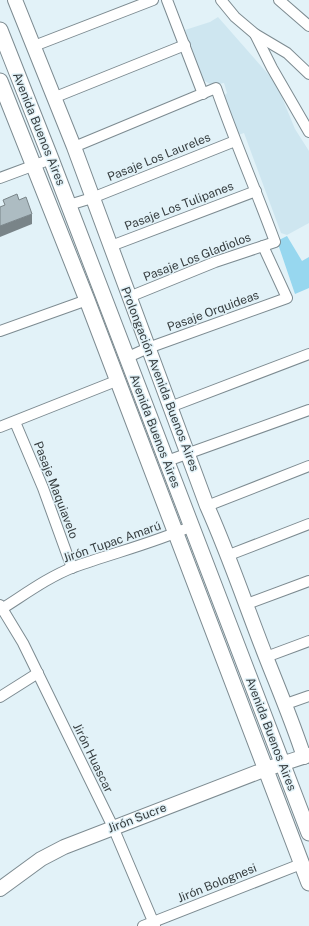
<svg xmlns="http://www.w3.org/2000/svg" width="309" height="926" font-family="'Public Sans',sans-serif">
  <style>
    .built { fill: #cee6f0 }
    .green { fill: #97d7ef }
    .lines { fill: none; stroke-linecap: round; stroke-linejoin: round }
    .street-casing { stroke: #7d8b91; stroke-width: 12 }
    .secondary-casing { stroke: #7d8b91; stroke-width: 16 }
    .primary-casing { stroke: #7d8b91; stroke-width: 17 }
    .street { stroke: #fff; stroke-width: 10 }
    .secondary { stroke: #fff; stroke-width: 14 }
    .primary { stroke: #fff; stroke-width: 15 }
    .shaded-wall { fill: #798488 }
    .building { fill: #adbcc2; stroke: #798488 }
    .labels { text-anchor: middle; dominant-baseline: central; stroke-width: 3; stroke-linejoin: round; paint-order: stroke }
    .street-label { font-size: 12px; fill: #363d3f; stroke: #e2f2f8 }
  </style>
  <rect width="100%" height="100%" fill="#e2f2f8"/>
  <!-- built -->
  <path class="built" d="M218 17 276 83 295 129 309 151V223L287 235 281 233 244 133 238 135 224 96 227 93 224 83 212 85 203 80 185 30 210 22Z"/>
  <!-- green -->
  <path class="green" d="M287 236 302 261 309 257V288L295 294 277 241Z"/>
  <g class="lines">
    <defs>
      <g id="street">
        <path d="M167 0 203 94"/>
        <path d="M221 0 235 17 255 34 287 53 309 74"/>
        <path d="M279 0 309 26"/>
        <path d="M255 34 272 68 309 132"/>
        <path d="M34 46 153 0"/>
        <path d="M53 98 185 45"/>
        <path d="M74 147 216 88C234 140 256 190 275 242L215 262 129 297"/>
        <path d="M0 178 51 159"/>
        <path d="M69 205 92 198 235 141"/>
        <path d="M111 246 256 191"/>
        <path d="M0 331 87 300"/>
        <path d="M126 358 148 348 287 298 263 246"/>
        <path d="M170 407 309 354"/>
        <path d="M15 422 43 488 72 568"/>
        <path d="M0 427 116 381"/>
        <path d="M167 461 309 410"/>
        <path d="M207 506 309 466"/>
        <path d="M229 555 309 524"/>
        <path d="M247 604 309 581"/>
        <path d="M0 605 23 643 113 827 155 926"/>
        <path d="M0 610C24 595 48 577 74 567 113 553 154 543 192 526"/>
        <path d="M266 657 309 641"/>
        <path d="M0 697 38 673"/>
        <path d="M286 704 309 696"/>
        <path d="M143 926 301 864"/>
      </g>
      <g id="secondary">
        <path d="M15 0 74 147 207 506C229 555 246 606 266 657 279 690 293 723 304 757"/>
        <path d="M0 889 41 859 64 847 266 769 309 755"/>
      </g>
      <g id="primary">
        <path d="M0 30 51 159 309 833"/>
        <path d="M0 81 87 300 309 883"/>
      </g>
    </defs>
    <!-- street casing -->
    <use href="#street" class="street-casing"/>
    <!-- secondary casing -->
    <use href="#secondary" class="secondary-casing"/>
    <!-- primary casing -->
    <use href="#primary" class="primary-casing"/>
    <!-- street -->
    <use href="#street" class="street"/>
    <!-- secondary -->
    <use href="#secondary" class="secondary"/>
    <!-- primary -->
    <use href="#primary" class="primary"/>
  </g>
  <!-- shaded-wall -->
  <path class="shaded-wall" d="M32 214V224L0 237V226Z"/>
  <!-- building -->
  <path class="building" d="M17 194 19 200 26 197 32 214 0 226V207L5 205 3 200Z"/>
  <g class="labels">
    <!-- street labels -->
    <g class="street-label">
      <text transform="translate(39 129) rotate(68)">Avenida Buenos Aires</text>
      <text transform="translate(159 157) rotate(-22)">Pasaje Los Laureles</text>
      <text transform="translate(179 206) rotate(-21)">Pasaje Los Tulipanes</text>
      <text transform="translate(197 257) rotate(-21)">Pasaje Los Gladiolos</text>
      <text transform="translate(213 311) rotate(-20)">Pasaje Orquideas</text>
      <text transform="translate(160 379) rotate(69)">Prolongación Avenida Buenos Aires</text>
      <text transform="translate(155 431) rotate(69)">Avenida Buenos Aires</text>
      <text transform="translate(56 490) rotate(69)">Pasaje Maquiavelo</text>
      <text transform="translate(112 542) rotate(-19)">Jirón Tupac Amarú</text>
      <text transform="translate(271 734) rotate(69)">Avenida Buenos Aires</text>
      <text transform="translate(93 758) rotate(64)">Jirón Huascar</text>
      <text transform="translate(137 818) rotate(-21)">Jirón Sucre</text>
      <text transform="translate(217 883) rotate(-22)">Jirón Bolognesi</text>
    </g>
  </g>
</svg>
